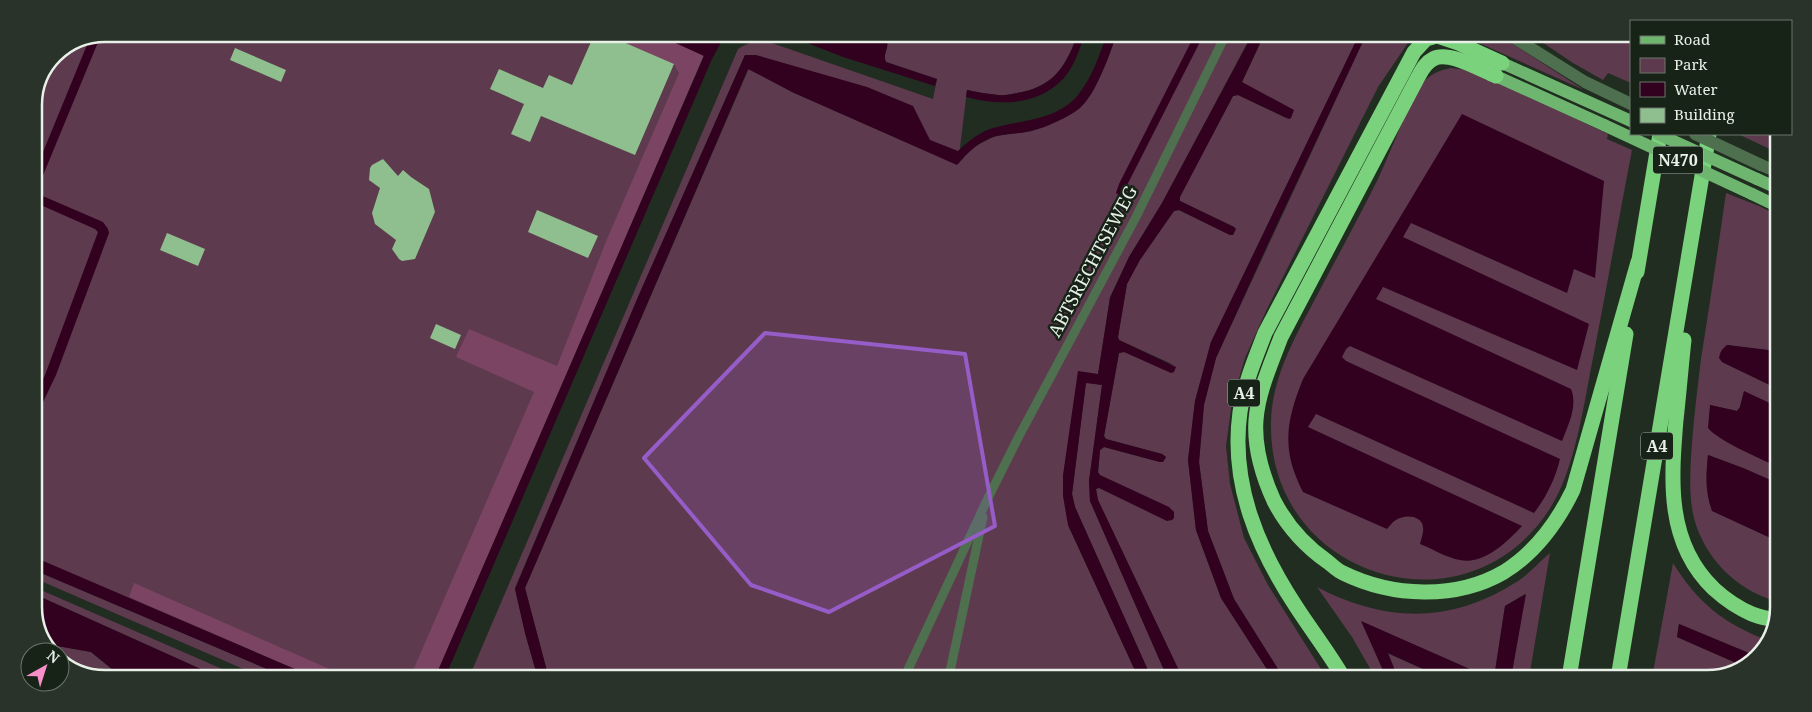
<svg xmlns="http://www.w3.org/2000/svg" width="1812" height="712" font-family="'Noto Serif',serif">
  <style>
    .green { fill: #5d3a4d }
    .forest { fill: #7b4462 }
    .water { fill: #320120 }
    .building { fill: #8fbf8e }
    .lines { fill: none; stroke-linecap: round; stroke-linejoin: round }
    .lane { stroke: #4e704e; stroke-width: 9 }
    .street { stroke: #4e704e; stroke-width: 12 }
    .primary { stroke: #6eb66f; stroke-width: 12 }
    .highway { stroke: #7ad27c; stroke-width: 15 }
    .street-bridge { stroke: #4e704e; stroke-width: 12 }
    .primary-bridge { stroke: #6eb66f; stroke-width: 12 }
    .marked { fill: #965dc9; fill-opacity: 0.2; stroke: #965dc9; stroke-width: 4; stroke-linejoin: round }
    .labels { text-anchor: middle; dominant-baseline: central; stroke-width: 5; stroke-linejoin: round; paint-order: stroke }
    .shield { fill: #182318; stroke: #aab2aa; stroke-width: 1 }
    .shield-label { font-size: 16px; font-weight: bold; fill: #e8f0e8 }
    .street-label { font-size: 18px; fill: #e8f0e8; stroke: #182318 }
    .rim { fill: none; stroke: #e8f0e8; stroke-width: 2.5 }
  </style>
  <rect width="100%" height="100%" fill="#212d21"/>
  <!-- green -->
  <g class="green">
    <path d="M105 34 606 35 694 75 443 675H304L34 562V101L55 54Z"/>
    <path d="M881 36H1077C1065 68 1053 87 1017 93 1011 94 1004 96 998 95 988 94 977 92 967 90L958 164 972 148 995 136 1032 131 1090 95 1107 61 1116 36H1251L1162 203 1129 257 1110 297 1098 375 1078 372 1068 525 1138 677 548 675 525 588 749 68 792 92 924 150 745 55 638 297 515 588 525 633 537 675H470L738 49C747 43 755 41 766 41L933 99 937 79 886 62C882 53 890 47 886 37Z"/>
    <path d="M1263 37H1354L1357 39 1211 342 1195 401 1188 460 1196 530 1221 598 1272 677H1182L1098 500 1096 489 1098 488 1100 475 1098 473 1100 450 1104 447 1160 462 1165 459 1166 457 1162 454 1106 439 1104 436 1119 353 1124 352 1174 365 1119 340 1118 337 1127 284 1139 260 1174 211 1179 210 1230 235 1234 227 1180 201V196L1233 96 1238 95 1288 119 1242 82Z"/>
    <path d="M1365 37H1412L1378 87 1266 311 1245 358 1232 402 1226 446 1230 484 1244 538 1268 585 1326 677H1283L1234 599 1208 531 1199 462 1204 404 1216 358Z"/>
    <path d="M1466 37H1502L1584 90 1470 39Z"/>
    <path d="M1531 37H1631V83L1608 73 1603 80 1573 63 1542 42Z"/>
    <path d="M1451 68 1475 71 1608 134 1607 139 1632 150C1619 218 1607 285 1594 353 1584 401 1576 469 1549 510 1464 639 1267 576 1271 422 1272 378 1294 339 1314 301 1335 261 1357 221 1377 181 1389 156 1398 130 1410 106 1414 99 1417 91 1421 85 1428 75 1440 70 1451 68Z"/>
    <path d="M1738 134H1778V153Z"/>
    <path d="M1726 193 1759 206 1777 215 1776 351 1727 345 1722 362 1776 388V406L1744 392 1740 407 1737 411 1710 405 1722 438 1776 466 1775 482 1743 468 1708 455C1706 476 1705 492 1713 511L1775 540V601C1735 589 1704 557 1694 518 1689 498 1690 477 1691 457 1693 424 1697 391 1701 359 1710 303 1718 248 1726 193Z"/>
    <path d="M1086 382 1102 385 1089 481 1090 501 1167 677H1151L1075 507 1072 494Z"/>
    <path d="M1550 553 1529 678H1511L1525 594 1505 606 1494 678H1490L1362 622 1386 677H1375L1352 637 1317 587C1385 623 1452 624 1518 581 1529 574 1539 562 1550 553Z"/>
    <path d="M1673 563C1697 602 1724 624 1767 640L1756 656 1679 624 1677 637 1743 666 1707 678H1652Z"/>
    <path d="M34 570 281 675H257L34 578Z"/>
    <path d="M34 587 236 675H214L34 594Z"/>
    <path d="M46 644 91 652 118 674H82L60 658V652C51 652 49 652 46 644Z"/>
    <path d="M1387 653 1443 678H1398Z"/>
  </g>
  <!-- forest -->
  <g class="forest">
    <path d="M604 35H658L704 55 437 675H411L534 392 456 357 469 329 557 366 607 239 679 73 674 65Z"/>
    <path d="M134 583 343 675H309L129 597Z"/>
  </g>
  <!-- water -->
  <g class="water">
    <path d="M101 35 37 190 38 194 103 222 108 229 109 233 56 375 34 421V398L45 375 98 232 95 229 34 202V174L89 40Z"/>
    <path d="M658 35H725L712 59 446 675H436L704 56Z"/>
    <path d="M787 35 886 37C891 48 882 53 886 62L937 79 935 86 843 57Z"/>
    <path d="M1077 36H1084C1079 51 1074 66 1064 78 1038 106 1000 106 966 97L967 90C977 92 988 94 998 95 1004 96 1011 94 1017 93 1053 87 1065 68 1077 36Z"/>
    <path d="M1106 36H1116C1109 56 1096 94 1080 108 1069 117 1045 128 1031 131 1020 134 1008 133 997 136 980 140 968 152 957 165L792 92 748 69 525 588 548 675H537L525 633 515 589 638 297 745 55H756L867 87 913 106 930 140 958 151C969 141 979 132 993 128 1022 120 1058 120 1078 95 1092 77 1099 57 1106 36Z"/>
    <path d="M1194 36H1203L1121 197 1116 193 1119 184Z"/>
    <path d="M1251 37H1263L1242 82 1294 110 1291 118 1289 119 1238 95 1233 96 1180 197V201L1234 227 1236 229 1233 235H1230L1179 210 1174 211 1140 260 1127 284 1118 337 1119 340 1176 367 1174 372 1171 373 1124 352 1119 353 1104 436 1106 439 1162 454 1166 457 1163 462H1160L1104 447 1100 450 1098 472 1100 475 1169 507 1174 512V518L1172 520 1167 521 1099 488 1096 489 1098 500 1182 677H1167L1090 501 1089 481 1102 385 1086 383 1072 494 1075 507 1151 677H1138L1068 525 1063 496V475L1078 371 1098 374 1110 298 1129 257 1162 203Z"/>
    <path d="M1354 37H1365L1272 235 1216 358 1204 405 1199 462 1208 531 1234 599 1283 677H1272L1221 598 1196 530 1188 460 1195 401 1211 342 1357 39Z"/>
    <path d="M1462 114 1604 181 1595 278 1574 269 1567 293 1411 223 1403 237 1589 324 1577 370 1383 287 1376 299 1571 389C1578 406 1568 425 1562 441L1350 346 1346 349 1342 357 1346 361 1560 459C1555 479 1547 496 1534 513L1316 414 1308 427 1522 526C1507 542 1484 565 1460 560 1447 558 1433 549 1420 544 1421 539 1424 533 1423 527 1422 515 1404 514 1396 520 1392 522 1390 526 1387 529L1303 492C1281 450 1286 421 1303 379Z"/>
    <path d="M1727 345 1776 351V388L1722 362 1719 358C1720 352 1722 349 1727 345Z"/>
    <path d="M1744 391 1776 406V466C1761 459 1717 440 1708 428L1710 405 1737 411 1740 407Z"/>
    <path d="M1708 455 1743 468 1775 482V540L1712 511C1705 492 1706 475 1708 455Z"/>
    <path d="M34 557 309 675H281L34 570Z"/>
    <path d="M34 594 214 675 118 674 91 652 46 644 34 612Z"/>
    <path d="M1526 594 1511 678H1494L1505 606Z"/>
    <path d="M1361 621 1490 678H1443L1388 653 1398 678 1386 677Z"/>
    <path d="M1679 624 1756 656 1750 664 1743 666 1677 637Z"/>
  </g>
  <!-- building -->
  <g class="building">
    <path d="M594 35H607L674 64 635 155 541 116 530 142 511 134 524 104 490 89 499 69 543 88 549 75 572 85Z"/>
    <path d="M235 48 286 70 281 82 230 60Z"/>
    <path d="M383 159 398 176 403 170 411 177 429 189 435 212 415 259 402 261 399 259 392 249 396 240 375 224 372 213 380 188 369 180 370 168 372 165Z"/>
    <path d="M537 210 598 236 588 258 528 232Z"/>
    <path d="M167 233 205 249 198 266 160 250Z"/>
    <path d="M436 324 461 335 455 349 430 338Z"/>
  </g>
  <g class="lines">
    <!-- lane -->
    <g class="lane">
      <path d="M905 676 987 500 1018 438 1136 217 1225 36"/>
      <path d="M949 676 983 517"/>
    </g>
    <!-- street -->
    <g class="street">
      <path d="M1513 37 1585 82 1631 104"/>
      <path d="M1761 165 1778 172"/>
    </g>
    <!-- primary -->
    <g class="primary">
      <path d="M1502 63 1631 121"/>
      <path d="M1496 76 1604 125"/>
      <path d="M1757 179 1777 188"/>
      <path d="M1752 194 1777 206"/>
    </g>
    <!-- highway -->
    <g class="highway">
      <path d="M1440 37 1458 43 1502 63"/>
      <path d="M1496 76C1481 70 1448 50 1433 59 1425 63 1422 70 1418 77L1281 337C1271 364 1258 392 1256 420 1254 447 1263 477 1274 501 1287 526 1305 546 1328 562 1333 566 1338 571 1343 573 1392 597 1456 600 1504 572 1536 552 1557 523 1573 490L1638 262"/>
      <path d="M1637 272 1660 134"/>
      <path d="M1684 340C1681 367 1679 394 1676 420 1671 481 1666 543 1714 589 1725 599 1738 608 1752 614 1759 617 1767 618 1774 620"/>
      <path d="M1343 677C1329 653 1312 631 1297 608 1258 549 1230 484 1240 412 1244 385 1255 359 1265 333L1414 52 1426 39 1433 37"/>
      <path d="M1569 678 1626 334"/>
      <path d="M1618 678 1709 134"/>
    </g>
    <!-- street-bridge -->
    <path class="street-bridge" d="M1695 134 1761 165"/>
    <!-- primary-bridge -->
    <g class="primary-bridge">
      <path d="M1604 125 1752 194"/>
      <path d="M1658 134 1757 179"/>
    </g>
  </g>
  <!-- marked area -->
  <path class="marked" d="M765 333 965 354 995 526 829 612 751 585 644 458Z"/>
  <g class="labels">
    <!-- shield labels -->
    <g class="shield">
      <rect x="1653" y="146.5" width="50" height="27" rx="4"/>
      <rect x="1228" y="379.5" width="32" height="27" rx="4"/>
      <rect x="1641" y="432.5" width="32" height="27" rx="4"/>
    </g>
    <g class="shield-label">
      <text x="1678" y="160">N470</text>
      <text x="1244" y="393">A4</text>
      <text x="1657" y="446">A4</text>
    </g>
    <!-- street labels -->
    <g class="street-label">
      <text transform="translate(1092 261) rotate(-62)">ABTSRECHTSEWEG</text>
    </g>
  </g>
  <!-- crop -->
  <path d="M0 0H1812V712H0ZM105 42H1707A63 63 0 0 1 1770 105V607A63 63 0 0 1 1707 670H105A63 63 0 0 1 42 607V105A63 63 0 0 1 105 42Z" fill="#293329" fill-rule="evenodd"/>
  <path class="rim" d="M105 42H1707A63 63 0 0 1 1770 105V607A63 63 0 0 1 1707 670H105A63 63 0 0 1 42 607V105A63 63 0 0 1 105 42Z"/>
  <!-- legend -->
  <rect x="1630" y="20" width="162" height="115" fill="#182318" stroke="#6b756b"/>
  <rect x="1640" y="36" width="25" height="8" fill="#6eb66f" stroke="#6b756b"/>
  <text x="1674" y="45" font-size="15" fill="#e8f0e8">Road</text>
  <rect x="1640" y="58" width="25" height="15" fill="#5d3a4d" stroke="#6b756b"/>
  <text x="1674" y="70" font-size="15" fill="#e8f0e8">Park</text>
  <rect x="1640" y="82" width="25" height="15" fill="#320120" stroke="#6b756b"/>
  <text x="1674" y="95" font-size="15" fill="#e8f0e8">Water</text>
  <rect x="1640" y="108" width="25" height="15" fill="#8fbf8e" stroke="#6b756b"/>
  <text x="1674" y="120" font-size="15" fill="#e8f0e8">Building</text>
  <!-- north arrow -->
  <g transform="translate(45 667) rotate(39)"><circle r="24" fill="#182318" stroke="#6b756b"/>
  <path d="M0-4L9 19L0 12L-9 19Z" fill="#f98fc9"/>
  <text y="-8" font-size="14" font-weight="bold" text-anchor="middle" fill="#e8f0e8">N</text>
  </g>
</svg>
